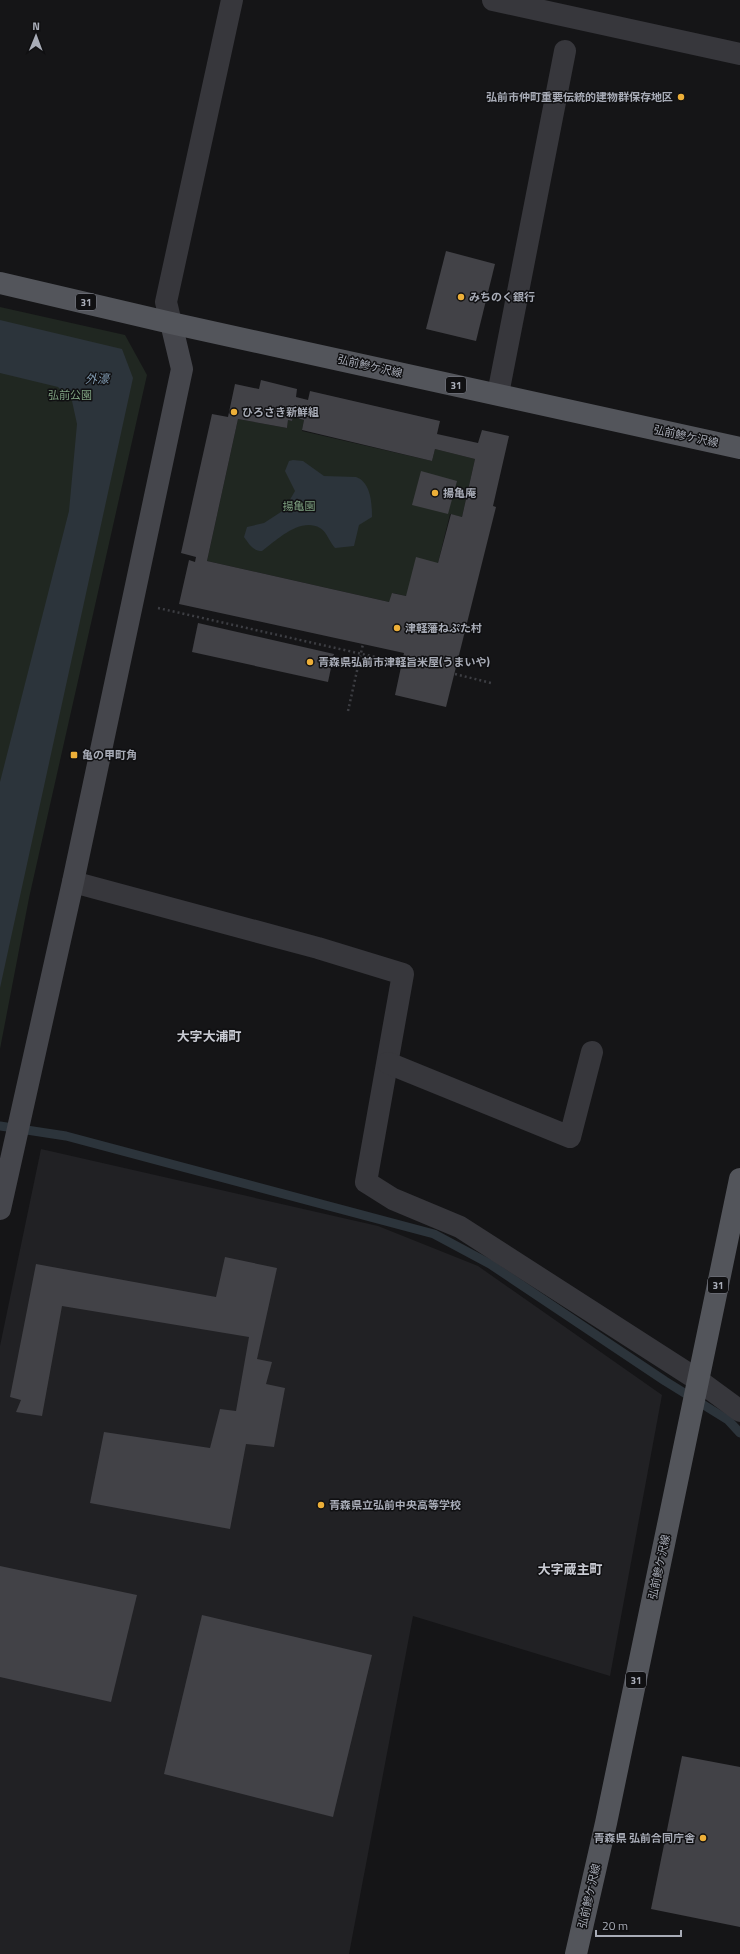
<svg xmlns="http://www.w3.org/2000/svg" width="740" height="1954" font-family="'Titillium Web','Noto Sans JP',sans-serif">
  <style>
    .built { fill: #212124 }
    .green { fill: #202721 }
    .water { fill: #2c343b }
    .lines { fill: none; stroke-linecap: round; stroke-linejoin: round }
    .stream { stroke: #2c343b; stroke-width: 9 }
    .building { fill: #424247; fill-rule: evenodd }
    .path { stroke: #3d3e43; stroke-width: 2.5; stroke-dasharray: 2 3; stroke-linecap: butt }
    .street { stroke: #37373c; stroke-width: 22 }
    .secondary { stroke: #45464c; stroke-width: 22 }
    .primary { stroke: #53555b; stroke-width: 22 }
    .poi-dot { fill: #edaf38; stroke: #101012; stroke-width: 1.5 }
    .labels { text-anchor: middle; dominant-baseline: central; stroke-width: 3; stroke-linejoin: round; paint-order: stroke }
    .shield { fill: #101012; stroke: #7a7d86; stroke-width: 1 }
    .shield-label { font-size: 10px; font-weight: bold; fill: #a8acb7 }
    .poi-label { font-size: 11px; font-weight: bold; fill: #a8acb7; stroke: #101012; text-anchor: start }
    .street-label { font-size: 11px; fill: #a8acb7; stroke: #101012 }
    .park-label { font-size: 11px; fill: #7fa281; stroke: #101012 }
    .water-label { font-size: 12px; font-style: italic; fill: #809ab1; stroke: #101012 }
    .quarter-label { font-size: 13px; font-weight: bold; fill: #c9cbd3; stroke: #101012 }
  </style>
  <rect width="100%" height="100%" fill="#151517"/>
  <!-- built -->
  <path class="built" d="M41 1149 378 1226 478 1266 662 1395 610 1676 413 1616 349 1954H0V1346Z"/>
  <!-- green -->
  <g class="green">
    <path d="M0 307 125 335 147 375 29 898 0 1049Z"/>
    <path d="M293 417 304 420 302 431 432 461 435 449 475 459 462 517 450 514 438 563 406 596 393 593 389 602 207 561 238 419 287 428 288 420 292 421Z"/>
  </g>
  <!-- water -->
  <g class="water">
    <path d="M0 320 122 349 133 378 0 988V782L69 511 77 424 72 401 58 387 0 373Z"/>
    <path d="M293 460 303 461 324 476 356 477C371 482 372 504 372 517L359 525 354 546 335 548C330 543 327 532 320 528 300 517 277 540 262 551 253 551 249 544 244 537L247 527 264 523 284 510 295 491 285 471 289 461Z"/>
  </g>
  <g class="lines">
    <!-- stream -->
    <path class="stream" d="M0 1126 66 1136 434 1234 490 1264 665 1381 728 1420 740 1433"/>
  </g>
  <!-- building -->
  <g class="building">
    <path d="M446 251 495 264 476 341 426 329Z"/>
    <path d="M261 380 297 389 296 397 308 400 310 391 440 421 437 434 478 443 482 430 509 436 493 506 496 507 446 707 395 695 404 653 179 604 189 560 195 562 196 557 181 553 212 414 228 417 235 384 259 389ZM293 417 304 420 302 430 432 461 435 449 475 459 462 517 451 514 438 563 416 557 406 596 392 593 389 602 207 561 238 419 287 428 288 420 292 421Z"/>
    <path d="M421 471 457 481 448 514 412 505Z"/>
    <path d="M198 623 334 654 328 682 192 652Z"/>
    <path d="M225 1257 277 1268 257 1359 272 1362 266 1384 285 1388 274 1447 246 1444 230 1529 90 1503 104 1432 210 1448 220 1409 236 1411 249 1337 62 1306 42 1416 16 1412 21 1400 10 1397 36 1264 216 1297Z"/>
    <path d="M0 1566 137 1595 111 1702 0 1677Z"/>
    <path d="M202 1615 372 1655 333 1817 164 1774Z"/>
    <path d="M682 1756 740 1767V1927L651 1909Z"/>
  </g>
  <g class="lines">
    <!-- path -->
    <g class="path">
      <path d="M158 608 402 663"/>
      <path d="M455 674 491 683"/>
      <path d="M348 711 363 644"/>
    </g>
    <!-- street -->
    <g class="street">
      <path d="M493 0 740 54"/>
      <path d="M171 323 166 302 232 0"/>
      <path d="M498 394 565 51"/>
      <path d="M73 882 318 948 403 974 366 1182 393 1199 460 1227 698 1380 740 1411"/>
      <path d="M388 1063 570 1137 592 1052"/>
    </g>
    <!-- secondary -->
    <path class="secondary" d="M0 1209 73 882 182 369 171 323"/>
    <!-- primary -->
    <g class="primary">
      <path d="M0 283 171 323 740 448"/>
      <path d="M576 1954 606 1823 740 1179"/>
    </g>
  </g>
  <!-- markers -->
  <g class="poi-dot">
    <circle cx="681" cy="97" r="4"/>
    <circle cx="461" cy="297" r="4"/>
    <circle cx="234" cy="412" r="4"/>
    <circle cx="435" cy="493" r="4"/>
    <circle cx="397" cy="628" r="4"/>
    <circle cx="310" cy="662" r="4"/>
    <rect x="70" y="751" width="8" height="8" rx="2"/>
    <circle cx="321" cy="1505" r="4"/>
    <circle cx="703" cy="1838" r="4"/>
  </g>
  <g class="labels">
    <!-- shield labels -->
    <g class="shield">
      <rect x="76" y="294" width="20" height="16" rx="3"/>
      <rect x="446" y="377" width="20" height="16" rx="3"/>
      <rect x="708" y="1277" width="20" height="16" rx="3"/>
      <rect x="626" y="1672" width="20" height="16" rx="3"/>
    </g>
    <g class="shield-label">
      <text x="86" y="302">31</text>
      <text x="456" y="385">31</text>
      <text x="718" y="1285">31</text>
      <text x="636" y="1680">31</text>
    </g>
    <!-- poi labels -->
    <g class="poi-label">
      <text x="673" y="97" text-anchor="end">弘前市仲町重要伝統的建物群保存地区</text>
      <text x="469" y="297">みちのく銀行</text>
      <text x="242" y="412">ひろさき新鮮組</text>
      <text x="443" y="493">揚亀庵</text>
      <text x="405" y="628">津軽藩ねぷた村</text>
      <text x="318" y="662">青森県弘前市津軽旨米屋(うまいや)</text>
      <text x="82" y="755">亀の甲町角</text>
      <text x="329" y="1505">青森県立弘前中央高等学校</text>
      <text x="695" y="1838" text-anchor="end">青森県 弘前合同庁舎</text>
    </g>
    <!-- street labels -->
    <g class="street-label">
      <text transform="translate(370 366) rotate(13)">弘前鰺ケ沢線</text>
      <text transform="translate(686 436) rotate(12)">弘前鰺ケ沢線</text>
      <text transform="translate(659 1567) rotate(-78)">弘前鰺ケ沢線</text>
      <text transform="translate(589 1896) rotate(-77)">弘前鰺ケ沢線</text>
    </g>
    <!-- park labels -->
    <g class="park-label">
      <text x="70" y="395">弘前公園</text>
      <text x="299" y="506">揚亀園</text>
    </g>
    <!-- water labels -->
    <g class="water-label">
      <text x="97" y="378">外濠</text>
    </g>
    <!-- quarter labels -->
    <g class="quarter-label">
      <text x="209" y="1036">大字大浦町</text>
      <text x="570" y="1569">大字蔵主町</text>
    </g>
  </g>
  <!-- north arrow -->
  <g transform="translate(36 36) rotate(1)" stroke="#101012" stroke-width="3" paint-order="stroke">
  <path d="M0-3L7 15L0 10L-7 15Z" fill="#a8acb7"/>
  <text y="-6" font-size="11" font-weight="bold" text-anchor="middle" fill="#a8acb7">N</text>
  </g>
  <!-- scale -->
  <path d="M596 1930v6h85v-6" fill="none" stroke="#a8acb7" stroke-width="2"/>
  <text x="602" y="1930" font-size="12" fill="#a8acb7" stroke="#101012" stroke-width="3" paint-order="stroke">20 m</text>
</svg>
